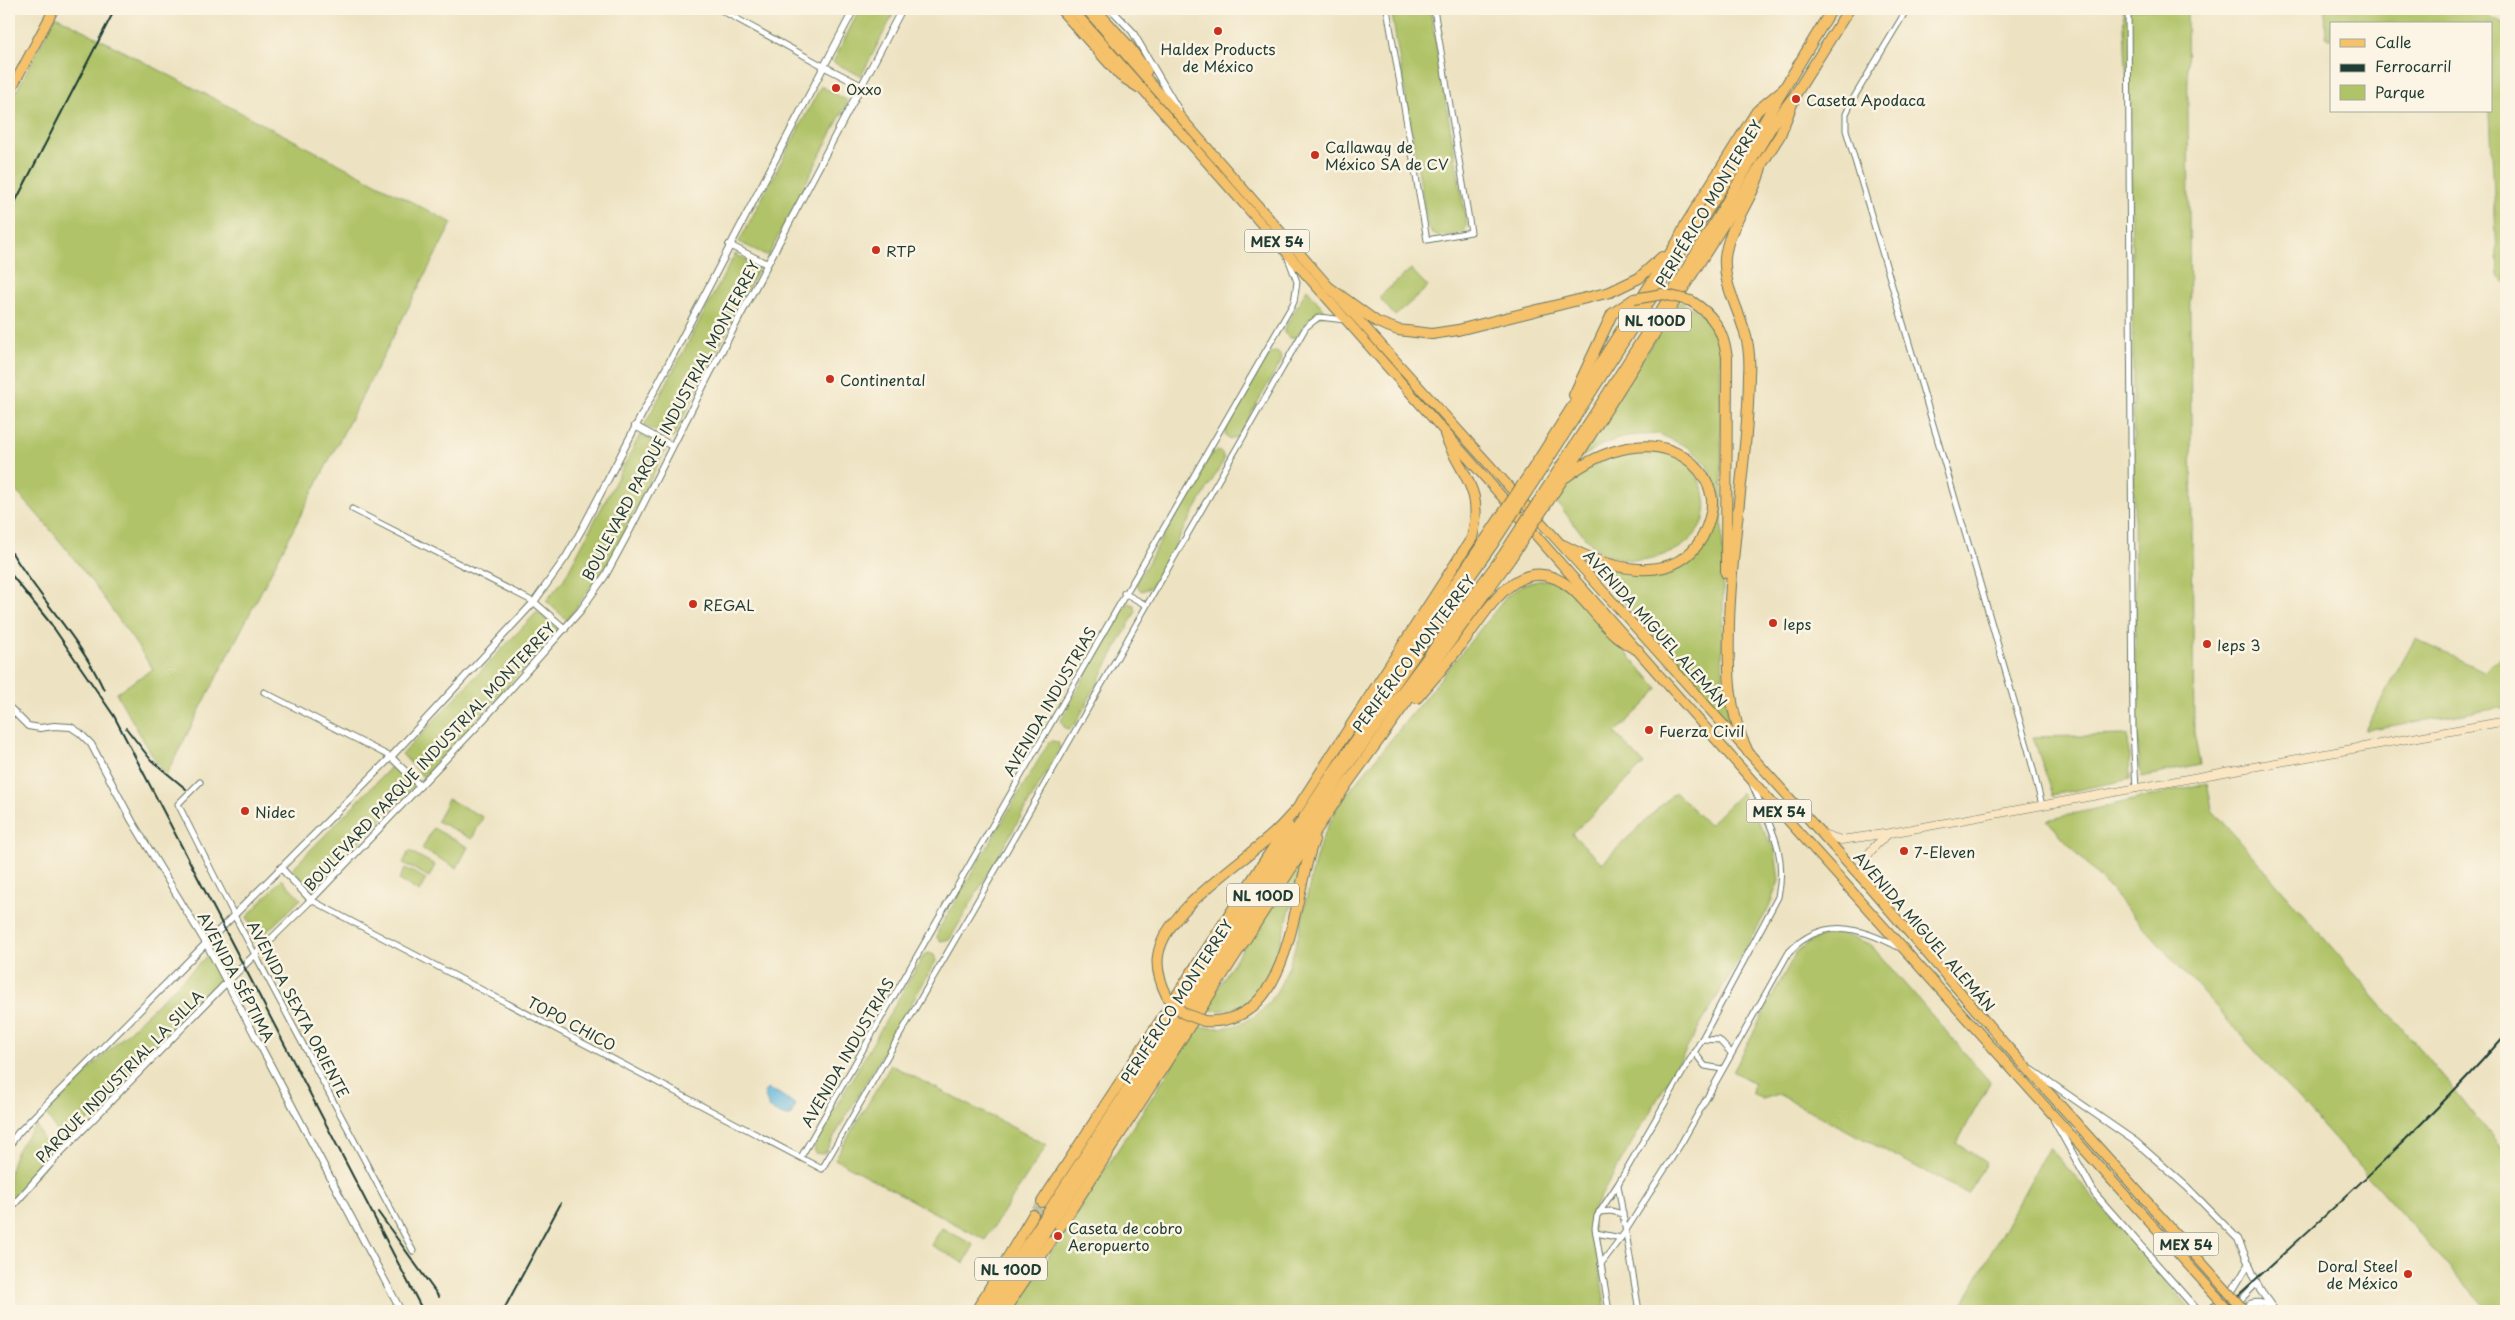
<svg xmlns="http://www.w3.org/2000/svg" width="2515" height="1320" font-family="'Playpen Sans',sans-serif">
  <style>
    .green { fill: #b0c367; stroke: #68804e }
    .water { fill: #5fb3db; stroke: #3f7888 }
    .lines { fill: none; stroke-linecap: round; stroke-linejoin: round }
    .motorway-tunnel { stroke: #c4c1a5; stroke-width: 10; stroke-dasharray: 10 5; stroke-linecap: butt }
    .minor-casing { stroke: #677765; stroke-width: 7 }
    .tertiary-casing { stroke: #677765; stroke-width: 8 }
    .secondary-casing { stroke: #677765; stroke-width: 9 }
    .primary-casing { stroke: #677765; stroke-width: 11 }
    .trunk-casing { stroke: #677765; stroke-width: 11 }
    .motorway-casing { stroke: #677765; stroke-width: 12 }
    .minor { stroke: #fff; stroke-width: 5 }
    .tertiary { stroke: #fff; stroke-width: 6 }
    .secondary { stroke: #fbe6c4; stroke-width: 8 }
    .primary { stroke: #f5c16b; stroke-width: 9 }
    .trunk { stroke: #f5c16b; stroke-width: 9 }
    .motorway { stroke: #f5c16b; stroke-width: 10 }
    .rail { stroke: #1f3d34; stroke-width: 2 }
    .trunk-bridge-casing { stroke: #677765; stroke-width: 11; stroke-linecap: butt }
    .motorway-bridge-casing { stroke: #677765; stroke-width: 12; stroke-linecap: butt }
    .trunk-bridge { stroke: #f5c16b; stroke-width: 9 }
    .motorway-bridge { stroke: #f5c16b; stroke-width: 10 }
    .poi-dot { fill: #c8321e; stroke: #fcf5e5; stroke-width: 2 }
    .labels { text-anchor: middle; dominant-baseline: central; stroke-width: 5; stroke-linejoin: round; paint-order: stroke }
    .shield { fill: #fcf5e5; stroke: #617469; stroke-width: 1 }
    .shield-label { font-size: 14px; font-weight: bold; fill: #1f3d34 }
    .poi-label { font-size: 15px; fill: #1f3d34; stroke: #fcf5e5; text-anchor: start }
    .street-label { font-size: 15px; fill: #1f3d34; stroke: #fcf5e5 }
  </style>
  <rect width="100%" height="100%" fill="#fcf5e5"/>
  <filter id="ink" filterUnits="userSpaceOnUse"><feTurbulence type="fractalNoise" baseFrequency=".02" numOctaves="2"/><feDisplacementMap in="SourceGraphic" scale="10" xChannelSelector="R" yChannelSelector="G"/><feConvolveMatrix kernelMatrix="1 2 1 2 8 2 1 2 1" color-interpolation-filters="sRGB"/></filter>
  <filter id="wash" filterUnits="userSpaceOnUse"><feTurbulence type="fractalNoise" baseFrequency=".0096" numOctaves="4" result="noise"/><feDisplacementMap in="SourceGraphic" scale="20" xChannelSelector="R" yChannelSelector="G"/><feGaussianBlur stdDeviation="1.12" result="paint"/><feColorMatrix in="noise" values="0 0 0 0 0 0 0 0 0 0 0 0 0 0 0 0 0 1.4 0 .05"/><feComposite in="paint" operator="in"/></filter>
  <g filter="url(#wash)">
    <rect width="100%" height="100%" fill="#ede2c1"/>
    <!-- green -->
    <g class="green">
      <path d="M860 9H896L861 76 833 62Z"/>
      <path d="M1391 9H1430L1467 226 1464 232C1452 234 1436 241 1428 228Z"/>
      <path d="M2123 9H2187L2194 733 2200 765 2141 777 2136 727 2131 160Z"/>
      <path d="M2325 9H2473L2506 24V283L2498 276 2490 113 2488 111H2491V24H2331V39L2326 37Z"/>
      <path d="M56 16 452 223 165 777 116 693 153 669C109 604 64 540 9 484V105Z"/>
      <path d="M821 86 848 101 768 256 739 242Z"/>
      <path d="M735 254 759 267 673 438 644 426Z"/>
      <path d="M1411 269 1428 287 1395 316 1379 297Z"/>
      <path d="M1307 289 1326 312 1325 315 1309 318 1296 337 1289 338 1284 333V329Z"/>
      <path d="M1679 302C1706 313 1713 323 1720 350 1721 431 1722 511 1723 591 1724 637 1717 683 1733 727L1585 558 1613 569 1640 574 1671 567 1691 560 1711 536 1720 511 1718 491 1706 463 1688 447 1659 434 1627 436 1603 444 1576 461Z"/>
      <path d="M1275 352 1279 353 1282 360 1238 436 1230 440 1225 434 1226 429 1270 353Z"/>
      <path d="M640 435 666 448 609 562 567 620 546 601 564 579Z"/>
      <path d="M1639 449C1649 450 1664 449 1673 453 1684 459 1694 469 1699 480 1730 541 1645 579 1598 550 1588 544 1563 509 1553 498 1576 469 1605 459 1639 449Z"/>
      <path d="M1217 451 1222 453 1224 460 1150 588 1141 591 1137 585 1138 580 1212 453Z"/>
      <path d="M1542 580 1553 581 1567 588 1658 688 1650 699 1615 733 1644 764 1572 834 1602 863 1675 792 1709 825 1741 793 1775 850 1779 881 1767 911 1591 1213 1606 1311H1013L1198 1026C1300 1045 1297 907 1321 842 1326 829 1333 817 1339 804L1507 596 1524 584Z"/>
      <path d="M1128 603 1134 605 1136 611 1075 725 1069 729 1065 728 1061 722 1062 718 1124 605Z"/>
      <path d="M537 612 560 630 423 777 402 754Z"/>
      <path d="M2415 639 2484 671 2506 651V707L2365 730Z"/>
      <path d="M2128 735 2130 779 2053 795 2033 737Z"/>
      <path d="M1053 741 1058 742 1060 749 950 939 941 941 937 938 938 931 1049 742Z"/>
      <path d="M394 764 415 785 313 891 292 869Z"/>
      <path d="M2207 783 2212 809 2450 1084 2506 1155V1311H2489L2047 820Z"/>
      <path d="M448 799 483 817 472 839 437 821Z"/>
      <path d="M433 828 468 847 457 868 422 849Z"/>
      <path d="M1307 847C1297 881 1277 973 1254 996 1241 1009 1222 1013 1204 1009Z"/>
      <path d="M409 851 435 865 429 877 403 863Z"/>
      <path d="M405 868 426 879 419 892 399 880Z"/>
      <path d="M282 879 301 899 258 940 247 917Z"/>
      <path d="M1839 933 1870 944 1990 1082 1957 1143 1986 1163 1968 1194 1778 1094 1762 1099 1752 1093 1754 1083 1733 1071 1796 952C1810 940 1821 935 1839 933Z"/>
      <path d="M929 953 934 955 936 961 826 1151 822 1154 815 1153 814 1144 924 955Z"/>
      <path d="M208 955 223 981 65 1144 45 1112Z"/>
      <path d="M891 1065 1047 1145 985 1240 835 1159Z"/>
      <path d="M36 1125 52 1158 9 1205C9 1164 9 1157 36 1125Z"/>
      <path d="M2049 1147 2190 1309V1311H1959Z"/>
      <path d="M942 1228 974 1245 964 1263 931 1245Z"/>
    </g>
    <!-- water -->
    <path class="water" d="M767 1089 778 1093 796 1105 791 1116H782L769 1108 764 1093Z"/>
  </g>
  <g filter="url(#ink)">
    <g class="lines">
      <!-- motorway-tunnel -->
      <g class="motorway-tunnel">
        <path d="M1033 1215 1042 1202"/>
        <path d="M1051 1241 1060 1227"/>
      </g>
      <defs>
        <g id="minor">
          <path d="M719 9 825 67"/>
          <path d="M1387 9 1427 240 1471 232 1434 9"/>
          <path d="M1907 9 1853 99 1846 114V130L1979 580 2028 749 2042 805"/>
          <path d="M2128 9 2133 730 2136 789"/>
          <path d="M352 509 534 602"/>
          <path d="M1124 593 1146 605"/>
          <path d="M264 692 391 757"/>
          <path d="M200 782 178 804 234 915 413 1251"/>
          <path d="M311 900 822 1169 1007 850 1306 327 1319 317 1345 320"/>
          <path d="M1702 1039 1719 1040 1731 1053"/>
          <path d="M1694 1052 1705 1066 1722 1069"/>
          <path d="M801 1157 1294 302 1297 282 1288 258"/>
          <path d="M1618 1185 1639 1311"/>
          <path d="M1599 1212 1611 1211 1623 1214"/>
          <path d="M1596 1233 1621 1238"/>
          <path d="M1601 1264 1625 1232 1682 1142 1789 952C1823 916 1860 927 1900 948"/>
          <path d="M1609 1311 1595 1228 1597 1216 1618 1184 1702 1039 1778 897C1788 851 1769 825 1752 784"/>
          <path d="M2230 1311 2257 1283"/>
        </g>
        <g id="tertiary">
          <path d="M1111 9 1132 31 1179 111"/>
          <path d="M825 67 862 86"/>
          <path d="M729 245 767 264"/>
          <path d="M635 426 672 446"/>
          <path d="M534 602 565 629"/>
          <path d="M9 707 28 726 40 728 54 726 71 727 80 733 91 744 132 821 207 945 401 1311"/>
          <path d="M391 757 420 786"/>
          <path d="M281 868 311 900"/>
          <path d="M2032 1070 2136 1142 2187 1187 2238 1239 2260 1290 2275 1311"/>
          <path d="M2054 1120 2095 1194 2198 1311"/>
          <path d="M9 1146 18 1133 391 757 534 602 566 557 582 529 854 9"/>
          <path d="M9 1210 60 1153 227 982 311 900 483 720 580 611 605 576 631 528 709 375 902 9"/>
          <path d="M2208 1311 2231 1293 2249 1263"/>
          <path d="M2238 1311C2248 1304 2257 1299 2269 1306"/>
        </g>
        <g id="secondary">
          <path d="M1823 834 1841 840 1890 833 2506 721"/>
          <path d="M1866 883C1857 861 1873 847 1888 834"/>
        </g>
        <path id="primary" d="M9 93 54 9"/>
        <g id="trunk">
          <path d="M1060 9 1120 76 1139 88"/>
          <path d="M1072 9 1749 777 2117 1186"/>
          <path d="M1086 9 1330 288 1867 884 2005 1044 2126 1178"/>
          <path d="M1096 9 1130 47 1147 71"/>
        </g>
        <g id="motorway">
          <path d="M1330 288 1377 322 1398 330 1432 334 1458 330 1610 292 1639 278 1662 257"/>
          <path d="M1691 301C1714 315 1723 331 1727 357L1726 573"/>
          <path d="M1574 395 1612 314 1634 299"/>
          <path d="M1534 467 1678 241 1686 224 1757 111 1781 91"/>
          <path d="M1540 472 1761 127 1832 9"/>
          <path d="M1551 482 1676 287 1775 121 1795 95 1849 9"/>
          <path d="M1557 488 1780 135 1794 99"/>
          <path d="M1563 545C1606 568 1674 589 1703 536 1708 525 1713 511 1712 499 1710 485 1702 472 1692 463 1654 431 1601 450 1566 477"/>
          <path d="M1380 691 1486 539"/>
          <path d="M1417 698C1432 681 1447 663 1461 645 1487 612 1520 546 1571 588 1594 608 1609 638 1638 650"/>
          <path d="M1748 752C1727 711 1728 668 1729 623 1731 540 1748 458 1749 375 1750 360 1749 344 1744 330 1737 305 1723 284 1725 258 1728 225 1754 199 1761 167"/>
          <path d="M1167 996C1161 984 1156 969 1158 956 1164 911 1242 863 1273 834 1282 826 1289 817 1297 809L1472 538C1485 487 1460 476 1445 434"/>
          <path d="M1204 1021C1293 1028 1291 898 1314 840"/>
          <path d="M1042 1202 1288 825"/>
          <path d="M1060 1227 1307 844 1347 784 1510 559"/>
          <path d="M976 1311 1033 1215"/>
          <path d="M984 1311 1336 768 1492 545"/>
          <path d="M994 1311 1345 769 1504 554"/>
          <path d="M1004 1311 1051 1241"/>
        </g>
      </defs>
      <!-- minor casing -->
      <use href="#minor" class="minor-casing"/>
      <!-- tertiary casing -->
      <use href="#tertiary" class="tertiary-casing"/>
      <!-- secondary casing -->
      <use href="#secondary" class="secondary-casing"/>
      <!-- primary casing -->
      <use href="#primary" class="primary-casing"/>
      <!-- trunk casing -->
      <use href="#trunk" class="trunk-casing"/>
      <!-- motorway casing -->
      <use href="#motorway" class="motorway-casing"/>
      <!-- minor -->
      <use href="#minor" class="minor"/>
      <!-- tertiary -->
      <use href="#tertiary" class="tertiary"/>
      <!-- secondary -->
      <use href="#secondary" class="secondary"/>
      <!-- primary -->
      <use href="#primary" class="primary"/>
      <!-- trunk -->
      <use href="#trunk" class="trunk"/>
      <!-- motorway -->
      <use href="#motorway" class="motorway"/>
      <!-- rail -->
      <g class="rail">
        <path d="M9 214 115 9"/>
        <path d="M12 553C41 600 81 640 104 690"/>
        <path d="M9 572 51 624 114 716 423 1311"/>
        <path d="M126 728 151 760 186 789"/>
        <path d="M378 1212 439 1297"/>
        <path d="M503 1311 561 1203"/>
        <path d="M2221 1311C2319 1221 2418 1134 2506 1034"/>
      </g>
      <defs>
        <g id="trunk-bridge">
          <path d="M2126 1178 2245 1311"/>
          <path d="M2117 1186 2230 1311"/>
        </g>
        <g id="motorway-bridge">
          <path d="M1634 299 1663 294 1691 301"/>
          <path d="M1486 539 1534 467"/>
          <path d="M1492 545 1540 472"/>
          <path d="M1504 554 1551 482"/>
          <path d="M1510 559 1557 488"/>
          <path d="M1167 996 1183 1013 1204 1021"/>
        </g>
      </defs>
      <!-- trunk-bridge casing -->
      <use href="#trunk-bridge" class="trunk-bridge-casing"/>
      <!-- motorway-bridge casing -->
      <use href="#motorway-bridge" class="motorway-bridge-casing"/>
      <!-- trunk-bridge -->
      <use href="#trunk-bridge" class="trunk-bridge"/>
      <!-- motorway-bridge -->
      <use href="#motorway-bridge" class="motorway-bridge"/>
    </g>
  </g>
  <!-- markers -->
  <g class="poi-dot">
    <circle cx="1218" cy="31" r="5"/>
    <circle cx="836" cy="88" r="5"/>
    <circle cx="1796" cy="99" r="5"/>
    <circle cx="1315" cy="155" r="5"/>
    <circle cx="876" cy="250" r="5"/>
    <circle cx="830" cy="379" r="5"/>
    <circle cx="693" cy="604" r="5"/>
    <circle cx="1773" cy="623" r="5"/>
    <circle cx="2207" cy="644" r="5"/>
    <circle cx="1649" cy="730" r="5"/>
    <circle cx="245" cy="811" r="5"/>
    <circle cx="1904" cy="851" r="5"/>
    <circle cx="1058" cy="1236" r="5"/>
    <circle cx="2408" cy="1274" r="5"/>
  </g>
  <g class="labels">
    <!-- shield labels -->
    <g class="shield">
      <rect x="1244.5" y="229.5" width="65" height="23" rx="4"/>
      <rect x="1619" y="308.5" width="72" height="23" rx="4"/>
      <rect x="1746.5" y="799.5" width="65" height="23" rx="4"/>
      <rect x="1227" y="883.5" width="72" height="23" rx="4"/>
      <rect x="2153.5" y="1232.5" width="65" height="23" rx="4"/>
      <rect x="975" y="1257.5" width="72" height="23" rx="4"/>
    </g>
    <g class="shield-label">
      <text x="1277" y="241">MEX 54</text>
      <text x="1655" y="320">NL 100D</text>
      <text x="1779" y="811">MEX 54</text>
      <text x="1263" y="895">NL 100D</text>
      <text x="2186" y="1244">MEX 54</text>
      <text x="1011" y="1269">NL 100D</text>
    </g>
    <!-- poi labels -->
    <g class="poi-label">
      <text x="1218" y="48" text-anchor="middle">Haldex Products<tspan x="1218" dy="17">de México</tspan></text>
      <text x="846" y="88">Oxxo</text>
      <text x="1806" y="99">Caseta Apodaca</text>
      <text x="1325" y="146">Callaway de<tspan x="1325" dy="17">México SA de CV</tspan></text>
      <text x="886" y="250">RTP</text>
      <text x="840" y="379">Continental</text>
      <text x="703" y="604">REGAL</text>
      <text x="1783" y="623">Ieps</text>
      <text x="2217" y="644">Ieps 3</text>
      <text x="1659" y="730">Fuerza Civil</text>
      <text x="255" y="811">Nidec</text>
      <text x="1914" y="851">7-Eleven</text>
      <text x="1068" y="1227">Caseta de cobro<tspan x="1068" dy="17">Aeropuerto</tspan></text>
      <text x="2398" y="1265" text-anchor="end">Doral Steel<tspan x="2398" dy="17">de México</tspan></text>
    </g>
    <!-- street labels -->
    <g class="street-label">
      <text transform="translate(1708 203) rotate(-59)">PERIFÉRICO MONTERREY</text>
      <text transform="translate(670 420) rotate(-62)">BOULEVARD PARQUE INDUSTRIAL MONTERREY</text>
      <text transform="translate(1656 628) rotate(48)">AVENIDA MIGUEL ALEMÁN</text>
      <text transform="translate(1413 653) rotate(-53)">PERIFÉRICO MONTERREY</text>
      <text transform="translate(1049 701) rotate(-60)">AVENIDA INDUSTRIAS</text>
      <text transform="translate(429 756) rotate(-47)">BOULEVARD PARQUE INDUSTRIAL MONTERREY</text>
      <text transform="translate(1925 931) rotate(49)">AVENIDA MIGUEL ALEMÁN</text>
      <text transform="translate(237 977) rotate(62)">AVENIDA SÉPTIMA</text>
      <text transform="translate(1176 1001) rotate(-57)">PERIFÉRICO MONTERREY</text>
      <text transform="translate(299 1009) rotate(62)">AVENIDA SEXTA ORIENTE</text>
      <text transform="translate(572 1023) rotate(28)">TOPO CHICO</text>
      <text transform="translate(847 1052) rotate(-60)">AVENIDA INDUSTRIAS</text>
      <text transform="translate(119 1076) rotate(-46)">PARQUE INDUSTRIAL LA SILLA</text>
    </g>
  </g>
  <!-- margin -->
  <rect width="2515" height="1320" fill="none" stroke="#fcf5e5" stroke-width="30"/>
  <!-- legend -->
  <rect x="2330" y="22" width="162" height="90" fill="#fcf5e5" stroke="#a4ab9e"/>
  <rect x="2340" y="39" width="25" height="8" fill="#f5c16b" stroke="#a4ab9e"/>
  <text x="2375" y="48" font-size="15" fill="#1f3d34">Calle</text>
  <rect x="2340" y="64" width="25" height="8" fill="#1f3d34" stroke="#a4ab9e"/>
  <text x="2375" y="72" font-size="15" fill="#1f3d34">Ferrocarril</text>
  <rect x="2340" y="85" width="25" height="15" fill="#b0c367" stroke="#a4ab9e"/>
  <text x="2375" y="98" font-size="15" fill="#1f3d34">Parque</text>
</svg>
